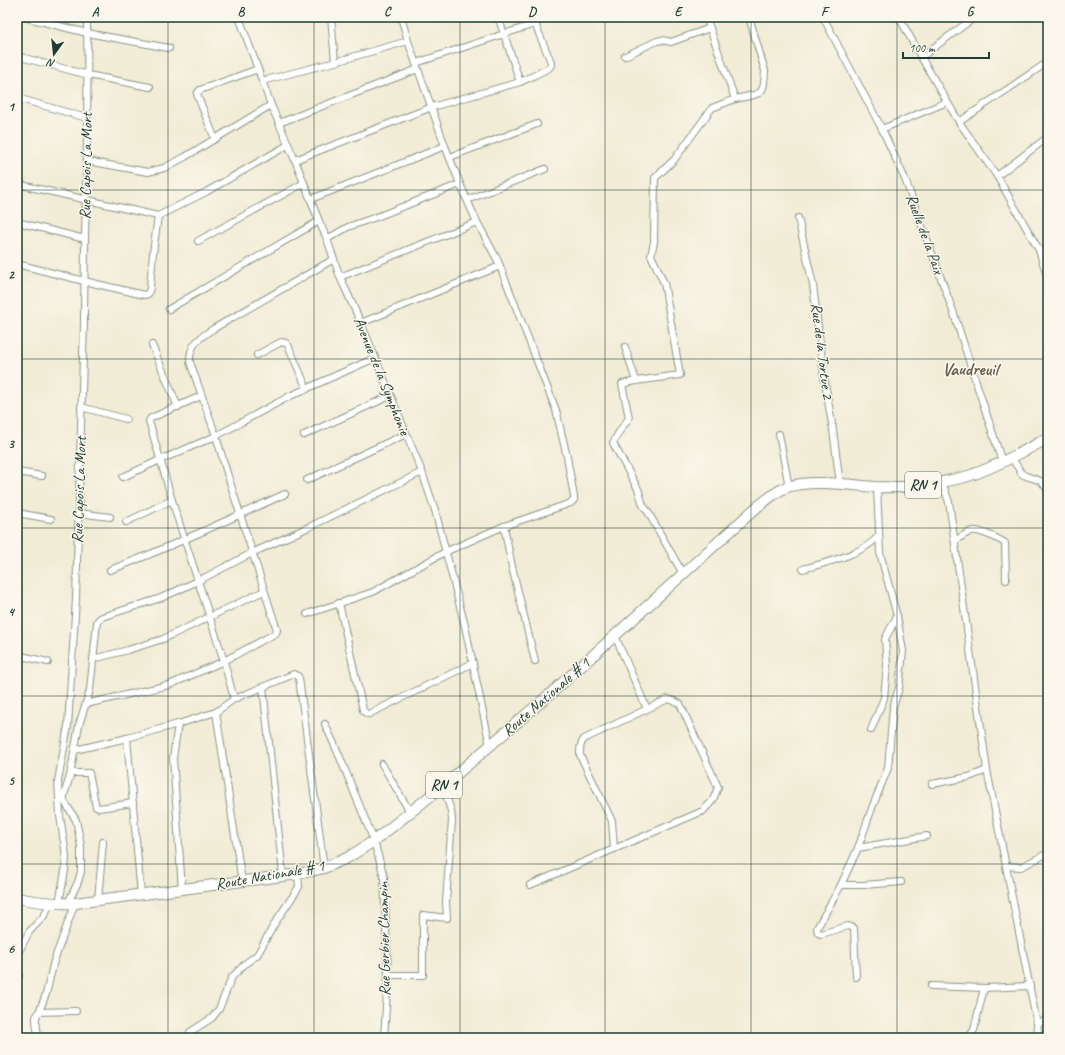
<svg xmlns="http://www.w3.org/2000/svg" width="1065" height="1055" font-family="Caveat,sans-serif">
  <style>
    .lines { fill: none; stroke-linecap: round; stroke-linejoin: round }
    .street-casing { stroke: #889484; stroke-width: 8 }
    .primary-casing { stroke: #889484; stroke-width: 12 }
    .street { stroke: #fff; stroke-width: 6 }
    .primary { stroke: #fff; stroke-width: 10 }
    .grid { fill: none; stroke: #1f3d34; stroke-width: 1; stroke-opacity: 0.55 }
    .labels { text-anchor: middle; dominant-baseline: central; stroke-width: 3; stroke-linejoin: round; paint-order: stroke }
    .shield { fill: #fbf7ec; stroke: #61756b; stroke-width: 1 }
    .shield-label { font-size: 15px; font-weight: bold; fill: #1f3d34 }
    .street-label { font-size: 16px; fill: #1f3d34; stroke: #fbf7ec }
    .quarter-label { font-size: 18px; font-weight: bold; fill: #686151; stroke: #fbf7ec }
    .neatline { fill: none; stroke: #1f3d34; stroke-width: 1.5 }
    .grid-label { font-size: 13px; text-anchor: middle; font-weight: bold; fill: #1f3d34 }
  </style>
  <rect width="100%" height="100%" fill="#fbf7ec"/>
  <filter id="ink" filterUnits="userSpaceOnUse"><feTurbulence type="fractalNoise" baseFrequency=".025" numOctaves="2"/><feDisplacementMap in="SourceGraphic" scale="8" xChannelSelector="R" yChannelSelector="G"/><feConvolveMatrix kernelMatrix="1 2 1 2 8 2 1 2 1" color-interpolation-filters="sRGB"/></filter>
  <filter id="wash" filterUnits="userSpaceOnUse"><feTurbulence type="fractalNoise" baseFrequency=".012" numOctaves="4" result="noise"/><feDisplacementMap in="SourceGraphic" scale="16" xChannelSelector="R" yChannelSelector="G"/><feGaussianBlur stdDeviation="0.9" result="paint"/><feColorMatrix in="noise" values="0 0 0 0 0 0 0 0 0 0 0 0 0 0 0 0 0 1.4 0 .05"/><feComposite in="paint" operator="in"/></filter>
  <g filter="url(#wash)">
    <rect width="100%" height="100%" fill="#f1ecd5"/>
  </g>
  <g filter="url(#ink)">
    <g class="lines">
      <defs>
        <g id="street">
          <path d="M24 17 87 33 169 48"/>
          <path d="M239 17 271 105 295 160 319 221 327 239 340 277 361 323 422 472 435 510 465 626 490 746"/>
          <path d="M331 17 335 62"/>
          <path d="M401 17 408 41"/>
          <path d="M706 17 735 99"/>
          <path d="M823 17 882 129 905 179 954 314 1002 462"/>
          <path d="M899 17 921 57 959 122 997 176 1039 250 1048 279"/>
          <path d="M17 56 88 75 150 87"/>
          <path d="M625 56 657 41 662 40 671 42 710 28"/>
          <path d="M921 57 975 17"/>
          <path d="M416 63 504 34 498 17"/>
          <path d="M262 81 335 62 408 41 445 146"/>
          <path d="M520 82 504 34 535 24 543 17"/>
          <path d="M17 98 87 118"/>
          <path d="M959 122 1048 62"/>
          <path d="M279 123 418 69"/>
          <path d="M882 129 947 102"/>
          <path d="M215 139 198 97 197 94 200 90 258 69"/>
          <path d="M450 157 537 124"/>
          <path d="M295 160 432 107 520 82 531 77 549 68 551 65V62L535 24"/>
          <path d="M87 161 148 172 164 168 185 157 271 105"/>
          <path d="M997 176 1048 137"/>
          <path d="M17 184 158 216 206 192 288 145"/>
          <path d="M467 200 545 169"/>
          <path d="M798 218 813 285 824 377 833 430 840 484"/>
          <path d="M17 222 85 239"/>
          <path d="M327 239 348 227 379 216 460 184"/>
          <path d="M198 241 304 183"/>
          <path d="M17 264 84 281 144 295 148 294 150 288 153 253 158 216"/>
          <path d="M340 277 477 222"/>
          <path d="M169 309 319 221"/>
          <path d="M361 323 500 266"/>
          <path d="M152 345 178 407"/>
          <path d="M625 347 636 381 622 384 629 418 619 432 613 443 638 489 643 505 648 512 683 574"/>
          <path d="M257 355 281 342 286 343 288 345 307 389"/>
          <path d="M636 381 680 375 664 283 651 255 654 242 655 178 674 160 712 108 735 99 754 95 759 93 762 90 764 84 765 71 749 17"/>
          <path d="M201 396 151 418 150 419 149 421 174 507 224 661 234 699"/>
          <path d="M81 407 126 419"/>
          <path d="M779 434 789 487"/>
          <path d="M304 435 390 396"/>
          <path d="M1011 457 1022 474 1026 476 1041 481 1048 490"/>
          <path d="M17 472 42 476"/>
          <path d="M123 477 160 460 216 436 290 396 375 358"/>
          <path d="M307 480 406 434"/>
          <path d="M942 482 949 502 987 770 1037 1024 1039 1038"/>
          <path d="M17 513 51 519"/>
          <path d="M78 513 110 517"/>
          <path d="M126 522 172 500"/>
          <path d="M504 526 512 567 535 661"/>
          <path d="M955 541C960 538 966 533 972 531 978 529 999 539 1005 543L1006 580"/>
          <path d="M803 569C825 563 865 554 879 535"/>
          <path d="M110 570C170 548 227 520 285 494"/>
          <path d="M339 603 363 710C365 713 366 714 369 714L473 663"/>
          <path d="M307 614 373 592 445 552 504 526 571 503 574 500V497L567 457 556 410 498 261 477 222 460 184 445 146 311 199"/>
          <path d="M17 655 48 662"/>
          <path d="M93 659 128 650 163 639 264 591"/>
          <path d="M263 687 283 875"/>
          <path d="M86 704 169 685 224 661 276 633 277 630 227 473 216 436 190 362C189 345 199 338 213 329L334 259"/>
          <path d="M216 712 242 882"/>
          <path d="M178 724 173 758 182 890"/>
          <path d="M325 724 339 755 374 841 384 877 388 975 384 1038"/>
          <path d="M871 730 884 698 887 665 885 639 897 616"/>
          <path d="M127 738 141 895"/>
          <path d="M75 750 127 738 178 724 216 712 234 699 294 674C297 675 298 675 299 678L324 868"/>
          <path d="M382 764 410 812"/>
          <path d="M71 773H89L96 807 99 808 133 803"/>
          <path d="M932 784 969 777 987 770"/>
          <path d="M858 848 927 836"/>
          <path d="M614 849 612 821 580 755C580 748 580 744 584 739L647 709"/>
          <path d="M1006 866 1021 867 1048 853"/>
          <path d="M530 885 703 811 713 800 718 787 680 704 674 701 668 699 647 709 615 636"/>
          <path d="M841 885H864L901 882"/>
          <path d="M98 900 103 842"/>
          <path d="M59 903 65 871 66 856 60 816 58 781 68 726 76 599 84 323C84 294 85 266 85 237 87 164 88 90 87 17"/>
          <path d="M68 903 78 882 81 872V847L79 835 76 820 64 801V795L70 776 79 725 90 690 97 622 99 619 102 617 161 598 198 581 252 553 309 527 422 472"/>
          <path d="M17 955 29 932 44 916 51 902"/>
          <path d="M17 968 19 975 17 980"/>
          <path d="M388 975H423V915L447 918 446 902 452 820 451 811 443 786"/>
          <path d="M856 977 854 928 848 926 821 934 818 933 817 928 841 885 858 848 872 808 888 768 893 707 899 688 903 651 897 616 880 553 877 487"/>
          <path d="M931 986 985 988"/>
          <path d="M39 1012 76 1011"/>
          <path d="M1037 1024 1048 1019"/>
          <path d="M40 1038 38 1036 36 1021V1017L39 1012 46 994 54 961 75 903"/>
          <path d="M189 1038 190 1032 212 1018 219 1009 232 977 246 963 257 955 275 923 299 887 298 874"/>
          <path d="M968 1038 974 1030 983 992 985 988 1030 986"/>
        </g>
        <path id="primary" d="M17 898C36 902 56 904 75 903L298 874 324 868 347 858 374 841 443 786 557 688 757 507C767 500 776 491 787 487 811 479 850 485 875 487 895 488 922 486 942 482 952 480 964 478 974 474 1000 465 1024 451 1048 438"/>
      </defs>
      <!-- street casing -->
      <use href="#street" class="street-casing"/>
      <!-- primary casing -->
      <use href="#primary" class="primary-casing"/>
      <!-- street -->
      <use href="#street" class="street"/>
      <!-- primary -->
      <use href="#primary" class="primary"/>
    </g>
  </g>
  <!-- grid -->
  <path class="grid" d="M168 17V1038M314 17V1038M460 17V1038M605 17V1038M751 17V1038M897 17V1038M17 190H1048M17 359H1048M17 528H1048M17 696H1048M17 864H1048"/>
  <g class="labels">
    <!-- shield labels -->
    <g class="shield">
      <rect x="905" y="472" width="36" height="26" rx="3"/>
      <rect x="426" y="772" width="36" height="26" rx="3"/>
    </g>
    <g class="shield-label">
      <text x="923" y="485">RN 1</text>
      <text x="444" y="785">RN 1</text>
    </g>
    <!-- street labels -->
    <g class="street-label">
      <text transform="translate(86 166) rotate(-89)">Rue Capois La Mort</text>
      <text transform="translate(925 234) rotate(70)">Ruelle de la Paix</text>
      <text transform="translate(822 351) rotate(83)">Rue de la Tortue 2</text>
      <text transform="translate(382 376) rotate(68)">Avenue de la Symphonie</text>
      <text transform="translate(79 490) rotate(-88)">Rue Capois La Mort</text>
      <text transform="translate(546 697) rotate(-41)">Route Nationale # 1</text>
      <text transform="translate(270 875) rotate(-10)">Route Nationale # 1</text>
      <text transform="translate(384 939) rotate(-91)">Rue Gerbier Champin</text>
    </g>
    <!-- quarter labels -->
    <g class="quarter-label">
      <text x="970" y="369">Vaudreuil</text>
    </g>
  </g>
  <!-- margin -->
  <rect width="1065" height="1055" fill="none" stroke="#fbf7ec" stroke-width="44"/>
  <!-- north arrow -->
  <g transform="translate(54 54) rotate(195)" stroke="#fbf7ec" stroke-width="3" paint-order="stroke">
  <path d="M0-3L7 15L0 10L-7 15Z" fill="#1f3d34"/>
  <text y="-6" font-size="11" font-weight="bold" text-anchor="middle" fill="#1f3d34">N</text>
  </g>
  <!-- scale -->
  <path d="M903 52v6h86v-6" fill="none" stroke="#1f3d34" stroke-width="2"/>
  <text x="909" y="52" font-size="12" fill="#1f3d34" stroke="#fbf7ec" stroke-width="3" paint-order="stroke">100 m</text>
  <rect x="22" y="22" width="1021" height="1011" class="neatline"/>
  <g class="grid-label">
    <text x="95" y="16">A</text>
    <text x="241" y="16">B</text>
    <text x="387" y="16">C</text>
    <text x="532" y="16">D</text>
    <text x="678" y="16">E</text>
    <text x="824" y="16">F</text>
    <text x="970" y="16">G</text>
    <text x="11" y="111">1</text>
    <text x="11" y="279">2</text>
    <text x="11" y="448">3</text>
    <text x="11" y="616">4</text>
    <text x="11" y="785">5</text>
    <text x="11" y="953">6</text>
  </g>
</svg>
